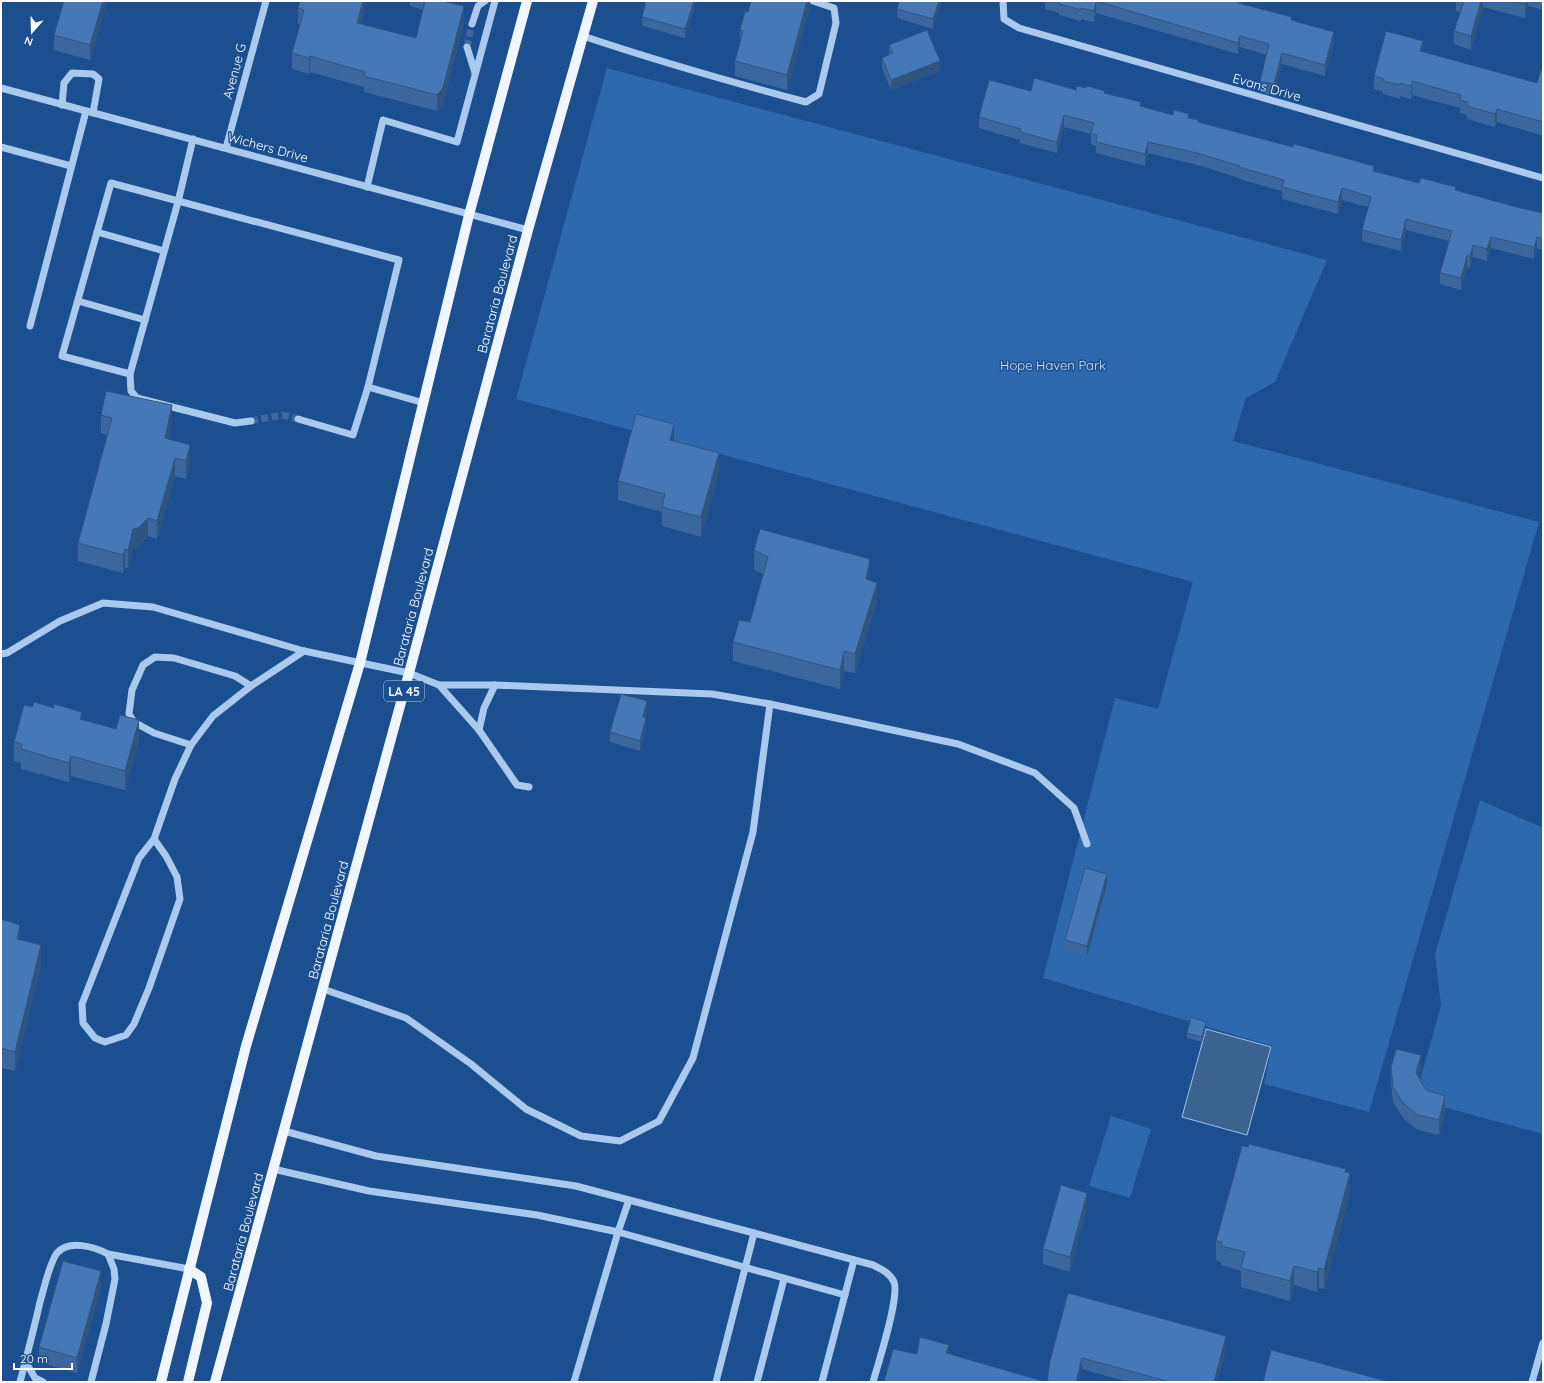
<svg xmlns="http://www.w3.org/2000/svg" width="1544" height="1383" font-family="Quicksand,sans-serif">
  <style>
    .green { fill: #2e69ad }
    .water { fill: #3c6290; stroke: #9cc4f0 }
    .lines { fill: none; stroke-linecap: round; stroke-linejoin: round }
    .minor-tunnel { stroke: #3d69a0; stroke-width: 7; stroke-dasharray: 7 3.5; stroke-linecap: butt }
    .minor { stroke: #a9c9ee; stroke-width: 7 }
    .major { stroke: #f0f6ff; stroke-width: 10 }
    .wall { fill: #3a679d }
    .shaded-wall { fill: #305480 }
    .building { fill: #4478b7; stroke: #305480 }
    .labels { text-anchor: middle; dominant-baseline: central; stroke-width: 3; stroke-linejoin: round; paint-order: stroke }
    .shield { fill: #1b4f8f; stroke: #bbcadd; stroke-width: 1 }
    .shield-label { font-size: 12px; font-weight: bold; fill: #fff }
    .street-label { font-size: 13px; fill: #fff; stroke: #1b4f8f }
    .park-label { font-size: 13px; fill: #cfe3fa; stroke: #1b4f8f }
  </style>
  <rect width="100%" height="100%" fill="#1b4f8f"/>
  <!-- green -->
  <g class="green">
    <path d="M607 68 1327 260 1275 382 1246 398 1233 441 1539 522 1369 1112 1264 1084 1272 1046 1043 978 1115 698 1158 709 1193 582 516 399Z"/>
    <path d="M1480 800 1543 828V1134L1429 1103 1418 1087 1441 1006 1435 954Z"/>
    <path d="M1111 1116 1151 1129 1130 1198 1089 1186Z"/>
  </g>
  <!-- water -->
  <path class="water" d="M1206 1029 1271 1047 1247 1135 1182 1117Z"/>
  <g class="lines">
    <!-- minor-tunnel -->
    <g class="minor-tunnel">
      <path d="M467 47 472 24"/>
      <path d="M251 421 282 415 298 419"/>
    </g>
    <!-- minor -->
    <g class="minor">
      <path d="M1003 1 1004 19 1019 28 1543 178"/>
      <path d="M472 24 478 6 485 1"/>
      <path d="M583 36C657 61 731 82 806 102L819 94 836 23 834 8 813 1"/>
      <path d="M467 47 475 73"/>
      <path d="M1 88 528 230"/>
      <path d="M62 105 64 83 72 73 93 74 99 79 93 113"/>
      <path d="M193 139 178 202 130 374 62 356 111 183 399 260 368 387 353 435 298 419"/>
      <path d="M1 147 71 166"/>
      <path d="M226 148 266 1"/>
      <path d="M367 187 383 120 457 142 495 1"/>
      <path d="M97 232 164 251"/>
      <path d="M78 301 145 320"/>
      <path d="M30 326 86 111"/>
      <path d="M130 374 131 391 137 398 235 423 251 421"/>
      <path d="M368 387 424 403"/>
      <path d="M1 654 7 653 60 621 103 603 153 607 304 651 409 673 439 685H495L712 694 770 704 958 744 1035 773 1074 808 1087 844"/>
      <path d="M439 685 479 730 517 785 529 787"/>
      <path d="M479 730 484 708 495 685"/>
      <path d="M191 745 154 733 134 722 129 714 132 690 143 665 155 657 174 658 235 676 251 686"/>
      <path d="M154 839 166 856 177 877 180 899 149 988 134 1024 126 1035 105 1042 95 1038 83 1023 82 1004 139 858 154 839 175 779 191 745 213 716 251 686 304 651"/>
      <path d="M323 989 406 1018 471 1064 526 1109 581 1136 620 1141 659 1121 693 1058 753 832 770 704"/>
      <path d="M284 1131 376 1156 576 1186 754 1233 716 1382"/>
      <path d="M273 1169 369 1191 537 1215 618 1232 845 1295"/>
      <path d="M754 1233 873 1265C881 1269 890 1273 894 1282 900 1297 878 1364 873 1382"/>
      <path d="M108 1254 189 1269"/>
      <path d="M25 1361 35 1378 43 1382"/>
      <path d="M20 1382C27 1355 34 1329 40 1302 44 1289 49 1264 57 1253 69 1239 95 1247 108 1254L114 1269 115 1279 106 1324 91 1382"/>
      <path d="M574 1382 618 1232 629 1200"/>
      <path d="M757 1382 784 1279"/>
      <path d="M822 1382 854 1260"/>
      <path d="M1532 1382 1543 1343"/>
    </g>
    <!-- major -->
    <g class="major">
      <path d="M161 1382 246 1046 360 663 469 215 527 1"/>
      <path d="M188 1382 207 1303 201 1277 189 1269"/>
      <path d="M215 1382 409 673 528 230 593 1"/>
    </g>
  </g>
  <!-- wall -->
  <g class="wall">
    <path d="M64 1H107L90 60 54 50V35Z"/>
    <path d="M364 1V13L361 24 416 38 423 10 410 6V1H451L450 3 464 22 443 104 437 111 364 92V87L310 72 309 74 292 69V53L300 24H298V8Z"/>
    <path d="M696 1 685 38 642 26V17Z"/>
    <path d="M809 1V10L787 90 735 76V61L740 43V30L748 12Z"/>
    <path d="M941 1 933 29 897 18V9Z"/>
    <path d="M1045 1H1241V4L1292 20 1334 43 1325 76 1282 64 1274 96 1260 92V81L1267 55 1240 47 1238 54 1096 13 1094 22 1081 19V21L1059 15V13L1045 9Z"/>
    <path d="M1456 1H1543V10L1528 6 1525 18 1483 7 1471 50 1454 44V31L1461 12 1456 11Z"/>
    <path d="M889 45 940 71 891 90 882 68V58L889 55Z"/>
    <path d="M1423 52 1537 83 1542 67V60L1543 56V136L1497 122 1495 127 1467 119V115L1460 113V108L1412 95 1411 99 1400 96V99L1383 94V92L1374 89V76Z"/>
    <path d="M1086 88 1105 93 1141 107 1173 115 1189 118 1199 123 1374 171 1419 183 1456 190 1516 207 1543 213V250L1537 248 1534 259 1491 248 1487 261 1473 257 1470 268 1467 267 1461 290 1440 284V273L1449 241 1406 230 1401 251 1362 241V230L1368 207 1342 200 1338 214 1282 199V191L1239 179V178L1197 165 1148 153 1145 166 1096 153V146L1091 144V134L1064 127 1057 153 1020 143V140L979 128V117L1031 91 1076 90Z"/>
    <path d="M101 415 172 423 168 439 190 463 186 479 175 476 157 539 148 536 138 546 133 547 128 568 125 567 123 573 78 561V543L107 435 101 433Z"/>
    <path d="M674 442 719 473 701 537 662 526V512L618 500V481Z"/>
    <path d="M754 550 870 579V581L877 602 855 673 844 671 840 689 733 661V642L750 622 763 574 754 570Z"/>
    <path d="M647 711 646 718V728L640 751 610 742V732Z"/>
    <path d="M82 720 139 740 125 790 71 776 69 782 21 769V763L14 761V742Z"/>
    <path d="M1107 884 1087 956 1065 950V940Z"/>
    <path d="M1 919 20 939 41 965 15 1071 1 1068Z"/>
    <path d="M1206 1027 1202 1042 1187 1038V1033Z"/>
    <path d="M1391 1068 1421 1070 1419 1078 1426 1090 1445 1111 1439 1135 1418 1130 1404 1119 1393 1102 1391 1083Z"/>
    <path d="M1346 1172 1350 1193 1324 1289 1319 1288 1317 1292 1294 1285 1290 1301 1241 1287V1271L1221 1265V1262L1216 1260V1241Z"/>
    <path d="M1087 1207 1070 1272 1043 1264V1249Z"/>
    <path d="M101 1286 77 1373 39 1362V1347Z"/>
    <path d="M1068 1293 1226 1348 1217 1382H1128L1082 1369Z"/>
  </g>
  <!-- shaded-wall -->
  <g class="shaded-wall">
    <path d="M103 1H107L90 60V45Z"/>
    <path d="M363 1H364V13L357 39V23Z"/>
    <path d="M694 1H696L685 38V29Z"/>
    <path d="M807 1H809V10L787 90V75Z"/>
    <path d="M939 1H941L933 29V19Z"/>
    <path d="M1096 1V13L1094 22V11Z"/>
    <path d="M1481 1H1483V7L1471 50V36Z"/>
    <path d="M1526 1H1528V6L1525 18V4Z"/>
    <path d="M464 6V22L443 104 437 111V95Z"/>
    <path d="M1334 32V43L1325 76V65Z"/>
    <path d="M1240 36V47L1238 54V43Z"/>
    <path d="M1423 41V54L1420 51Z"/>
    <path d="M1282 53V64L1274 96V84Z"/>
    <path d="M310 56V72L309 74V58Z"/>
    <path d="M940 61V71L891 90V80Z"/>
    <path d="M1412 81V95L1411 99V86Z"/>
    <path d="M1497 109V122L1495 127V114Z"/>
    <path d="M1064 115V127L1057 153V142Z"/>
    <path d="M1148 142V153L1145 166V154Z"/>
    <path d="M1342 188V200L1338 214V202Z"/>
    <path d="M1406 219V230L1401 251V240Z"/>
    <path d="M1491 237V248L1487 261V249Z"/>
    <path d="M1537 237V248L1534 259V247Z"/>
    <path d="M1473 245V257L1470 268V256Z"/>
    <path d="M1467 256V267L1461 290V278Z"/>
    <path d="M172 405V423L165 456V438Z"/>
    <path d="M674 424V444L670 440Z"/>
    <path d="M190 445V463L186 479V461Z"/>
    <path d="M719 453V473L701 537V517Z"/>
    <path d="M175 458V476L157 539V521Z"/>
    <path d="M148 518V536L138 546 133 547 128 568V550L133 529Z"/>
    <path d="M125 549V567L123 573V555Z"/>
    <path d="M870 559V579L866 599V579Z"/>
    <path d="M877 583V602L855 673V654Z"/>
    <path d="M844 651V671L840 689V670Z"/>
    <path d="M647 701V711L643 727V717Z"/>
    <path d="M82 712V732L80 719Z"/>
    <path d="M646 718V728L640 751V741Z"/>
    <path d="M139 720V740L125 790V771Z"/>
    <path d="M71 756V776L69 782V763Z"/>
    <path d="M1107 874V884L1087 956V946Z"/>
    <path d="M20 925V944L17 939Z"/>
    <path d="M41 945V965L15 1071V1052Z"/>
    <path d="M1206 1022V1027L1202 1042V1037Z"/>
    <path d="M1421 1055V1070L1416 1088V1073Z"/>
    <path d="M1445 1096V1111L1439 1135V1120Z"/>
    <path d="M1350 1173V1193L1324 1289V1270Z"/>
    <path d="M1087 1193V1207L1070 1272V1257Z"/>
    <path d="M1294 1266V1285L1290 1301V1281Z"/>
    <path d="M1319 1268V1288L1317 1292V1272Z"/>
    <path d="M101 1271V1286L77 1373V1358Z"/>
    <path d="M1226 1336V1348L1217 1382H1214Z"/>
    <path d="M949 1345V1356L946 1353Z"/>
    <path d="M1082 1358V1369L1079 1382H1076Z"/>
  </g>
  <!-- building -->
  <g class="building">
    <path d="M64 1H103L90 45 54 35Z"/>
    <path d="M300 1H363L357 23 416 38 425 1H446V2L464 6 443 88 437 95 364 76 365 72 310 56 309 58 292 53 304 10 298 8Z"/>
    <path d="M646 1H694L685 29 642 17Z"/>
    <path d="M751 1H807L787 75 735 61 743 31 740 30 745 11 748 12Z"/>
    <path d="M899 1H939L933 19 897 9Z"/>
    <path d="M1056 1H1239L1238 3 1292 17 1291 20 1334 32 1325 65 1282 53 1274 84 1260 81 1269 44 1240 36 1238 43 1096 1 1094 11 1081 8V10L1059 4V2Z"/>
    <path d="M1464 1H1481L1471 36 1454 31Z"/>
    <path d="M1512 1H1526L1525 4Z"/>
    <path d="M927 30 940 61 891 80 882 58 893 53 889 45Z"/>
    <path d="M1386 31 1423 41 1420 51 1537 83 1543 64V122L1497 109 1495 114 1467 106 1468 102 1460 100 1461 95 1412 81 1411 86 1400 83V85L1383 81 1384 79 1374 76Z"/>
    <path d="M1034 78 1076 90 1077 86 1086 88 1087 86 1105 91 1104 93 1141 102 1140 106 1173 115 1174 110 1189 114 1188 118 1199 120 1198 122 1293 147 1294 144 1374 166 1373 171 1419 183 1421 178 1456 187 1455 190 1516 207 1543 213V239L1537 237 1534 247 1491 237 1487 249 1473 245 1470 256H1467L1461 278 1440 273 1452 231 1406 219 1401 240 1362 230 1371 197 1342 188 1338 202 1282 187 1284 180 1239 167 1240 166 1197 153 1148 142 1145 154 1096 142 1097 135 1091 133 1094 123 1064 115 1057 142 1020 132 1021 129 979 117 989 80 1031 91Z"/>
    <path d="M106 391 172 405 165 438 190 445 186 461 175 458 157 521 148 518 138 528 133 529 128 550 125 549 123 555 78 543 112 418 101 415Z"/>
    <path d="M636 414 674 424 670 440 719 453 701 517 662 507 665 494 618 481Z"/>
    <path d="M760 529 870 559 866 579 877 583 855 654 844 651 840 670 733 642 739 620 750 622 768 557 754 550Z"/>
    <path d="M621 694 647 701 643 717 646 718 640 741 610 732Z"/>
    <path d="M34 702 54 708V704L82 712 80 719 116 729 120 715 139 720 125 771 71 756 69 763 21 749 22 744 14 742 24 705 32 707Z"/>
    <path d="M1085 868 1107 874 1087 946 1065 940Z"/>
    <path d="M1 919 20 925 17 939 41 945 15 1052 1 1048Z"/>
    <path d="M1191 1017 1206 1022 1202 1037 1187 1033Z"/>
    <path d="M1396 1049 1421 1055 1416 1073 1426 1090 1445 1096 1439 1120 1418 1115 1404 1104 1393 1087 1391 1068Z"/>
    <path d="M1249 1144 1346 1169 1345 1172 1350 1173 1324 1270 1319 1268 1317 1272 1294 1266 1290 1281 1241 1268 1245 1252 1221 1246 1222 1242 1216 1241 1242 1146 1248 1147Z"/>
    <path d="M1061 1185 1087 1193 1070 1257 1043 1249Z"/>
    <path d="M63 1261 101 1271 77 1358 39 1347Z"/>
    <path d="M1068 1293 1226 1336 1214 1382H1170L1082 1358 1076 1382H1047L1050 1361Z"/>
    <path d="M920 1337 949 1345 946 1353 1046 1382H884L893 1349 917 1354Z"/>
    <path d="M1271 1350 1390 1382H1263Z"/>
  </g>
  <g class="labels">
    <!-- shield labels -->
    <rect class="shield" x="384" y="681" width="40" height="20" rx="3"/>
    <g class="shield-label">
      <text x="404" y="691">LA 45</text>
    </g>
    <!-- street labels -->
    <g class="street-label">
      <text transform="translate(234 71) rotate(-75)">Avenue G</text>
      <text transform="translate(1267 87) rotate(16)">Evans Drive</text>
      <text transform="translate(268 147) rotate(15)">Wichers Drive</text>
      <text transform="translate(497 294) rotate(-75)">Barataria Boulevard</text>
      <text transform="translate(413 607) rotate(-75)">Barataria Boulevard</text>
      <text transform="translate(328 920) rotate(-75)">Barataria Boulevard</text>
      <text transform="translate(243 1232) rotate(-75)">Barataria Boulevard</text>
    </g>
    <!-- park labels -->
    <g class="park-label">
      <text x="1053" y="365">Hope Haven Park</text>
    </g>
  </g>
  <!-- border -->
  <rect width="1544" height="1383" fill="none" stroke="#ffffff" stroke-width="4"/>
  <!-- north arrow -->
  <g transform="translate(32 32) rotate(200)" stroke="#1b4f8f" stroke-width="3" paint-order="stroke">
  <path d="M0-3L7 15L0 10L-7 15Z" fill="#ffffff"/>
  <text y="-6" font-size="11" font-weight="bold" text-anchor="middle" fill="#ffffff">N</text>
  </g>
  <!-- scale -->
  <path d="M14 1363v6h58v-6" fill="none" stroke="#ffffff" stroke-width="2"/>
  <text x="20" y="1363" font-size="12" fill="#ffffff" stroke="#1b4f8f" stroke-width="3" paint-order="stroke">20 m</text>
</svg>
